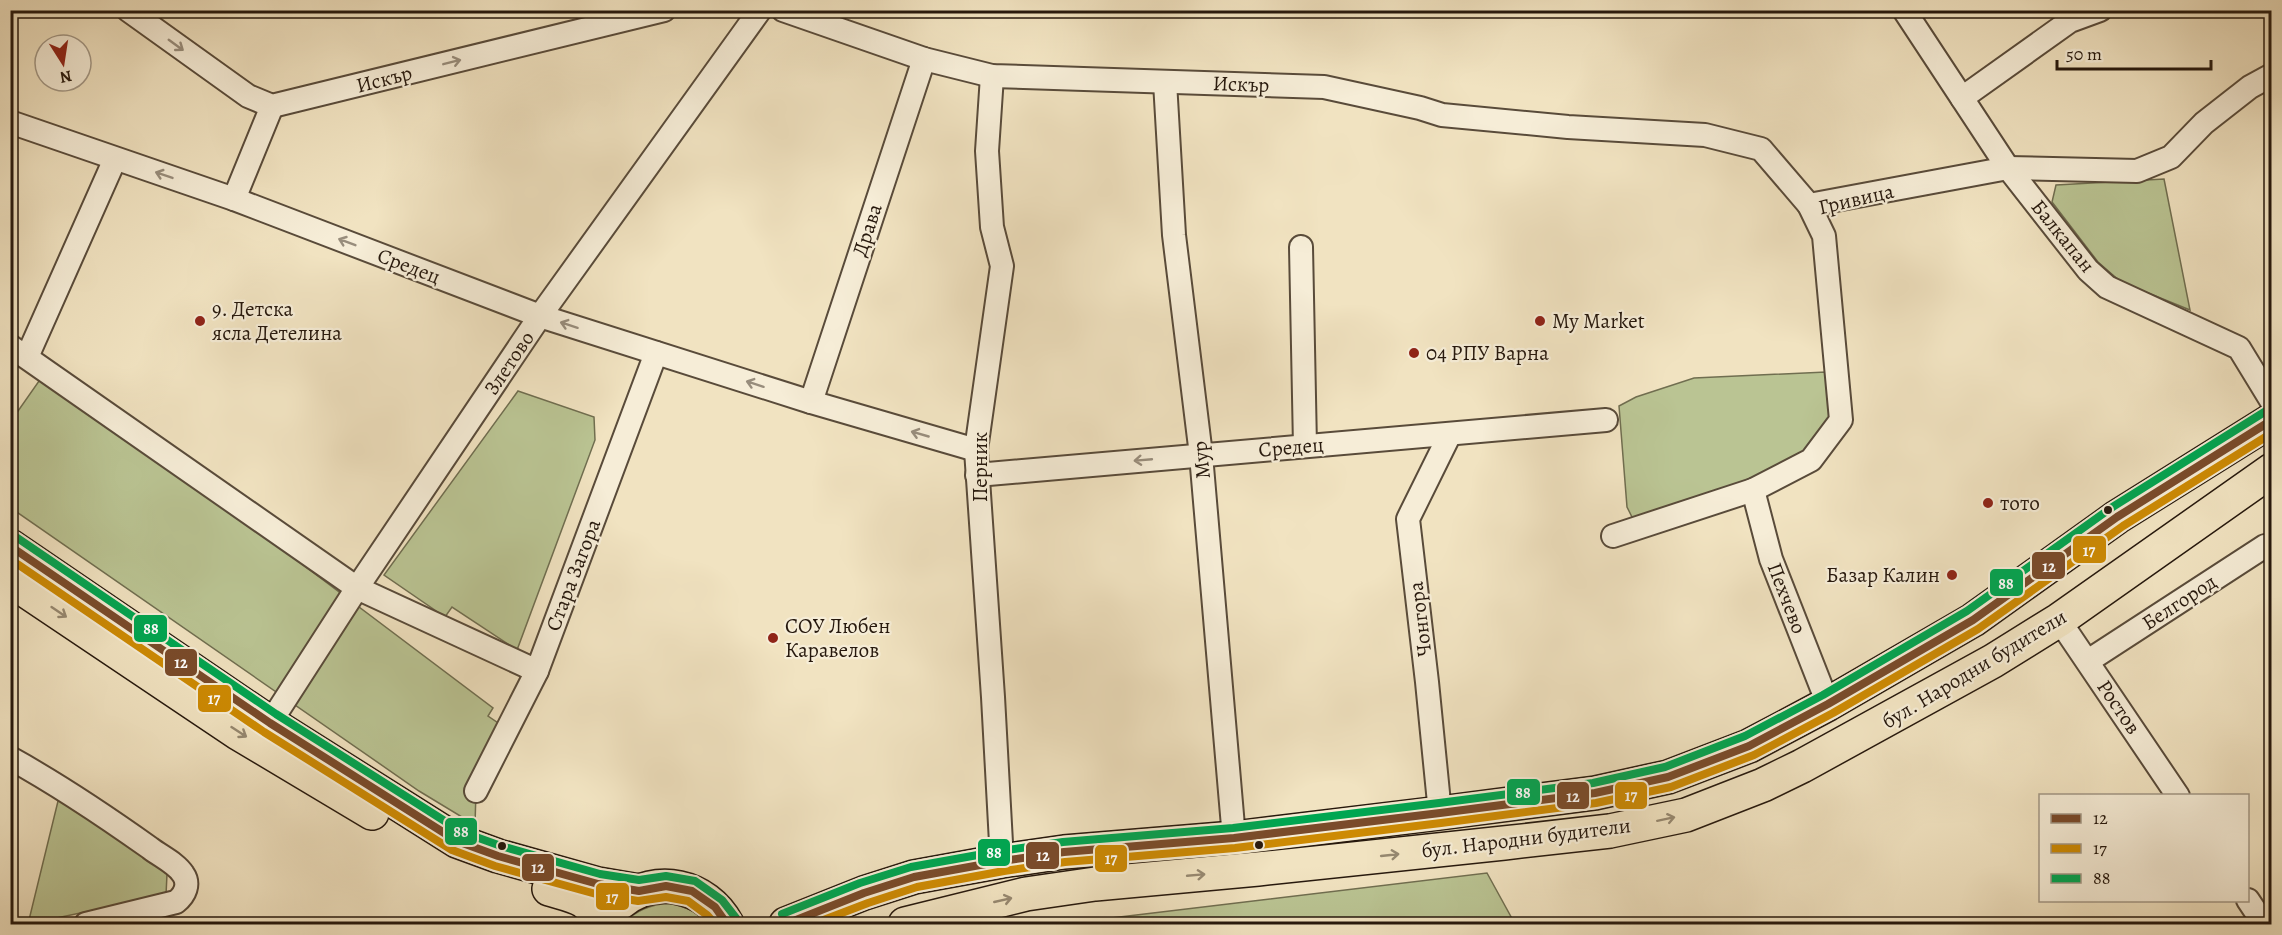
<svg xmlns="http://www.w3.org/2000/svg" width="2282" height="935" font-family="Alegreya,serif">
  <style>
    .green { fill: #bac493; stroke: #706e50; stroke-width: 1.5 }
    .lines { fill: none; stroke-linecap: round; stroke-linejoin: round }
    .street-casing { stroke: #594b3a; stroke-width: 26 }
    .primary-casing { stroke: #26180d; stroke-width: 36 }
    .street { stroke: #f6edd7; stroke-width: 22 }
    .primary { stroke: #f1e3c1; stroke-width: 33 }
    .bus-1-casing { stroke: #f6edd7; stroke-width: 12 }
    .bus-2-casing { stroke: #f6edd7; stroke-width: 12 }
    .bus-3-casing { stroke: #f6edd7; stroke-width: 12 }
    .bus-1 { stroke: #7a4b2a; stroke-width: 8 }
    .bus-2 { stroke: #cd8a03; stroke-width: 8 }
    .bus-3 { stroke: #00a651; stroke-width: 8 }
    .oneway { stroke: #988d7c }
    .oneway2 { stroke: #968870 }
    .poi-dot { fill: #8f2418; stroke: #f6edd7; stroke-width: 2 }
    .bus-dot { fill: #26180d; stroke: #f6edd7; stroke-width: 2 }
    .labels { text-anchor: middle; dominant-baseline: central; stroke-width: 4.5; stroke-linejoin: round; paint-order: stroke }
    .street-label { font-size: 21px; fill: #26180d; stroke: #f6edd7 }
    .poi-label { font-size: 21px; fill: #26180d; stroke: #f6edd7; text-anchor: start }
    .line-badge { stroke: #f6edd7; stroke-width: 2 }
    .badge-label { font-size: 16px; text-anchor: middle; font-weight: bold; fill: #fff }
  </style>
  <rect width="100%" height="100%" fill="#f1e3c1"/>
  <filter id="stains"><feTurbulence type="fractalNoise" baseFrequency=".00333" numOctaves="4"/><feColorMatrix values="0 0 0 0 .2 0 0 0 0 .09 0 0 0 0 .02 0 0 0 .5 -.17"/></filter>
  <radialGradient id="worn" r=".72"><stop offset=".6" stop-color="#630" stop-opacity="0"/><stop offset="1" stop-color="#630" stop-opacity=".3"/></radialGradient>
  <!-- green -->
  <g class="green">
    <path d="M2164 179 2190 310 2121 282 2098 262 2052 202 2056 185Z"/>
    <path d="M46 371 493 708 488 716 507 729 476 791 475 825 419 791 11 508V421Z"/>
    <path d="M1826 372 1832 421 1806 452 1782 468 1640 518 1632 517 1627 507 1619 406 1636 397 1694 378Z"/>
    <path d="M518 391 594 417 595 440 517 650 452 607 445 617 384 575Z"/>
    <path d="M59 797 167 874 166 895 28 924Z"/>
    <path d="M1487 873 1515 924H1061Z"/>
    <path d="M669 903C686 907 697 911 708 924H622C637 910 649 905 669 903Z"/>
  </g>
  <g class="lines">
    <defs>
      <g id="street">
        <path d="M128 10 248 96 272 106 664 10"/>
        <path d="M783 10 924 59 992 76 1324 87 1420 108 1442 115 1568 127 1705 135 1761 149 1809 205"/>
        <path d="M1904 10 2008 168 2088 270 2107 287 2239 348 2272 402"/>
        <path d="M992 76 987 151 992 227 1002 266 976 450 993 697 1002 861"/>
        <path d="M1165 82 1174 235 1201 455 1234 838"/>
        <path d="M1962 98 2070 21 2100 10"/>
        <path d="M10 122 234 199 540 316 811 402 976 450"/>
        <path d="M234 199 272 106"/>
        <path d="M1301 247 1305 446"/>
        <path d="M10 346 357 588 537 671"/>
        <path d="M27 357 115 159"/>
        <path d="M811 402 924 59"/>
        <path d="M977 475 1606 420"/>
        <path d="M1753 490 1771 559 1828 704"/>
        <path d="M1613 536 1753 490 1811 460 1841 420 1824 236 1809 205 2008 168 2137 171 2171 157 2204 123 2250 87 2272 75"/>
        <path d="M2059 620 2178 796"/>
        <path d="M2088 661 2265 546 2272 545"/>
        <path d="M270 723 357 588 540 316 760 10"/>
        <path d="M10 758C59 785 105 816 150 848 160 856 176 863 183 874 190 884 185 895 176 902L86 924"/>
        <path d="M476 791 537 671 656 353"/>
        <path d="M1440 813 1427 682 1408 519 1450 434"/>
        <path d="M2248 900 2264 924"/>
      </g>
      <g id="primary">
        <path d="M10 546 270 723 457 841 498 856 598 884 639 891"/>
        <path d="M10 580 238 733 372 813"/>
        <path d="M549 889C576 897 589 897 601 924"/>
        <path d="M621 902C656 874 706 885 727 924"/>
        <path d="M786 924 864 893 914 877 1002 861 1064 852 1234 838 1440 813 1595 793 1668 777 1749 746 1828 704 1973 620 2117 517 2272 420"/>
        <path d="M905 924 1026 894 1095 884 1258 869 1504 843 1610 831 1686 815 1763 785 1802 766 1993 661 2059 620 2272 470"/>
      </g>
    </defs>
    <!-- street casing -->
    <use href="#street" class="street-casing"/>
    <!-- primary casing -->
    <use href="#primary" class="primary-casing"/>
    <!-- street -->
    <use href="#street" class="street"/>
    <!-- primary -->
    <use href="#primary" class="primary"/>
    <defs>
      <g id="bus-1">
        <path d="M10 546 270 723 457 841 498 856 598 884 639 891 666 886 692 891 715 907 727 924"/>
        <path d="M786 924 864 893 914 877 1002 861 1064 852 1234 838 1440 813 1595 793 1668 777 1749 746 1828 704 1973 620 2117 517 2272 420"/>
      </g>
      <g id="bus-2">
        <path d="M10 559 264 732 452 850 495 866 596 894 638 901 666 897 688 901 707 915 715 924"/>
        <path d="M813 924 868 903 917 887 1004 871 1065 862 1235 848 1441 823 1596 803 1671 787 1754 755 1833 713 1978 629 2123 526 2272 433"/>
      </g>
      <g id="bus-3">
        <path d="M16 537 276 714 462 832 501 846 600 874 639 880 666 876 695 881 722 900 736 918"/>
        <path d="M782 914 860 883 911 867 1000 851 1063 842 1233 828 1439 803 1593 783 1665 767 1745 736 1823 695 1967 611 2111 508 2266 411"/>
      </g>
    </defs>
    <!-- bus-1 casing -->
    <use href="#bus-1" class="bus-1-casing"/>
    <!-- bus-2 casing -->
    <use href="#bus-2" class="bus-2-casing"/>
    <!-- bus-3 casing -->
    <use href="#bus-3" class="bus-3-casing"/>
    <!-- bus-1 -->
    <use href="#bus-1" class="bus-1"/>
    <!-- bus-2 -->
    <use href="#bus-2" class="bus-2"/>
    <!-- bus-3 -->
    <use href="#bus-3" class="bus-3"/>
  </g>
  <!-- one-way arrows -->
  <defs><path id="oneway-shaft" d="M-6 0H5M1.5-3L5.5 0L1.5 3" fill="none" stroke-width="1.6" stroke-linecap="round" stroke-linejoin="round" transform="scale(1.5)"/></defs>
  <g class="oneway">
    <use href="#oneway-shaft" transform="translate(176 45) rotate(36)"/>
    <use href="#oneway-shaft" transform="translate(452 62) rotate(-14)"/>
    <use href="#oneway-shaft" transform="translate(164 175) rotate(-161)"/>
    <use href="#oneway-shaft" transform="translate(347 242) rotate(-159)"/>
    <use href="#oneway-shaft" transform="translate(569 325) rotate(-162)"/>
    <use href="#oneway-shaft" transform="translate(755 384) rotate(-162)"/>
    <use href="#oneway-shaft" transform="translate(920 434) rotate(-164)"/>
    <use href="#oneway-shaft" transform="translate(1143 460) rotate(175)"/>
  </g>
  <g class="oneway2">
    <use href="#oneway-shaft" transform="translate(59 612) rotate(34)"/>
    <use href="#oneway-shaft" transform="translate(239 732) rotate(33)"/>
    <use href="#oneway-shaft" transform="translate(1666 819) rotate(-12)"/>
    <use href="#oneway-shaft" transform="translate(1390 855) rotate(-6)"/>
    <use href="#oneway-shaft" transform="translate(1196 875) rotate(-5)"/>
    <use href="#oneway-shaft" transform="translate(1003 900) rotate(-13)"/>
  </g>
  <!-- markers -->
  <g class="poi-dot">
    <circle cx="200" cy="321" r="6"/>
    <circle cx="1540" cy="321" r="6"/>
    <circle cx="1414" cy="353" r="6"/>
    <circle cx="1988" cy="503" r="6"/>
    <circle cx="1952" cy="575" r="6"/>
    <circle cx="773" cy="638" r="6"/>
  </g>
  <g class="bus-dot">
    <circle cx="2108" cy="510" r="5"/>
    <circle cx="1259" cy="845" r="5"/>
    <circle cx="502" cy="846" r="5"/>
  </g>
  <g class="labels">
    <!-- street labels -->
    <g class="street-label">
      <text transform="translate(384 79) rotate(-14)">Искър</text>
      <text transform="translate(1241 84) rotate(2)">Искър</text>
      <text transform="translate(1856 199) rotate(-13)">Гривица</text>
      <text transform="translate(867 230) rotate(-72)">Драва</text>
      <text transform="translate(2063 236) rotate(51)">Балкапан</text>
      <text transform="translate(409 266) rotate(21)">Средец</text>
      <text transform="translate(509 363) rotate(-56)">Злетово</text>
      <text transform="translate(1291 447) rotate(-5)">Средец</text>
      <text transform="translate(1201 460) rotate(-96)">Мур</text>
      <text transform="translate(980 467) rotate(-90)">Перник</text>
      <text transform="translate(573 575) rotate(-69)">Стара Загора</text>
      <text transform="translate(1787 598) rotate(69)">Пехчево</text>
      <text transform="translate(2179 602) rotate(-33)">Белгород</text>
      <text transform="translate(1420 619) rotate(-97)">Чонгора</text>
      <text transform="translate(1974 669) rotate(-31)">бул. Народни будители</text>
      <text transform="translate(2119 707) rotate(56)">Ростов</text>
      <text transform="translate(1526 838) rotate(-7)">бул. Народни будители</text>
    </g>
    <!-- poi labels -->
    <g class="poi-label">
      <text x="212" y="309">9. Детска<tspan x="212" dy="24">ясла Детелина</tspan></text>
      <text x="1552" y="321">My Market</text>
      <text x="1426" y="353">04 РПУ Варна</text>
      <text x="2000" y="503">тото</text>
      <text x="1940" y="575" text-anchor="end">Базар Калин</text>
      <text x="785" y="626">СОУ Любен<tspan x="785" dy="24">Каравелов</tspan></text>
    </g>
  </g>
  <g class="line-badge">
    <rect x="2072" y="535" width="35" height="29" rx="6" fill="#cd8a03"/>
    <rect x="2031" y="551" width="35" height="29" rx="6" fill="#7a4b2a"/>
    <rect x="1989" y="568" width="35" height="29" rx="6" fill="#00a651"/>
    <rect x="133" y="614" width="35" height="29" rx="6" fill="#00a651"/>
    <rect x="164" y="648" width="34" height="29" rx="6" fill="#7a4b2a"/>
    <rect x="197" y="684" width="35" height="29" rx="6" fill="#cd8a03"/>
    <rect x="1506" y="778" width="35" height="28" rx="6" fill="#00a651"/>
    <rect x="1614" y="781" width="34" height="29" rx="6" fill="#cd8a03"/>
    <rect x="1556" y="781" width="34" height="29" rx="6" fill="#7a4b2a"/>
    <rect x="444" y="817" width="34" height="29" rx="6" fill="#00a651"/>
    <rect x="977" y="838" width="34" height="29" rx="6" fill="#00a651"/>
    <rect x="1025" y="841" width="35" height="29" rx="6" fill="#7a4b2a"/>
    <rect x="1094" y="844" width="34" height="29" rx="6" fill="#cd8a03"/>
    <rect x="521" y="853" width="34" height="29" rx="6" fill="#7a4b2a"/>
    <rect x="595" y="882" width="35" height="29" rx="6" fill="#cd8a03"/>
  </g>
  <g class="badge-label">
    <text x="2089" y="556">17</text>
    <text x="2049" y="572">12</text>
    <text x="2006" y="589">88</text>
    <text x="151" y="634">88</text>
    <text x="181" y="668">12</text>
    <text x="214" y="704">17</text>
    <text x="1523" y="798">88</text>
    <text x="1631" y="801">17</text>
    <text x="1573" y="802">12</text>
    <text x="461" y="837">88</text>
    <text x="994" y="858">88</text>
    <text x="1043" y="861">12</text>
    <text x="1111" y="864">17</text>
    <text x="538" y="873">12</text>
    <text x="612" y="903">17</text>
  </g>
  <!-- margin -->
  <rect width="2282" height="935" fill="none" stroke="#f1e3c1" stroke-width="36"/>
  <rect x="12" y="12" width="2258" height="911" fill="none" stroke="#26180d" stroke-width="3"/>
  <rect x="18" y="18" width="2246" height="899" fill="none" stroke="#26180d" stroke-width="1.5"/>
  <!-- legend -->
  <rect x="2039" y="794" width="210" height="108" fill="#f6edd7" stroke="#a39886" stroke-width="1.5"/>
  <rect x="2051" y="814" width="30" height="9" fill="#7a4b2a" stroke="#a39886" stroke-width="1.5"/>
  <text x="2093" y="824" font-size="18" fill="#26180d">12</text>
  <rect x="2051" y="844" width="30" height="9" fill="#cd8a03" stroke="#a39886" stroke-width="1.5"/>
  <text x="2093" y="854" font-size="18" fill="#26180d">17</text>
  <rect x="2051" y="874" width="30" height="9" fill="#00a651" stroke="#a39886" stroke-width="1.5"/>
  <text x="2093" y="884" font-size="18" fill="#26180d">88</text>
  <!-- north arrow -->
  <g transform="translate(63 63) rotate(168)"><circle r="28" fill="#f6edd7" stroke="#a39886" stroke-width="1.5"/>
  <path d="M0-4.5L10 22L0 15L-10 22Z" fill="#8f2418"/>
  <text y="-9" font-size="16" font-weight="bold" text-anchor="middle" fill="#26180d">N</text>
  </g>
  <!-- scale -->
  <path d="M2057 60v9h154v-9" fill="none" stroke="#26180d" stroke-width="3"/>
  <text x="2066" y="60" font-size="18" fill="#26180d" stroke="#f6edd7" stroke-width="4.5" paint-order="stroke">50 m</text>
  <rect width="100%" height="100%" filter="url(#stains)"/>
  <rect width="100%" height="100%" fill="url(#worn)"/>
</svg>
